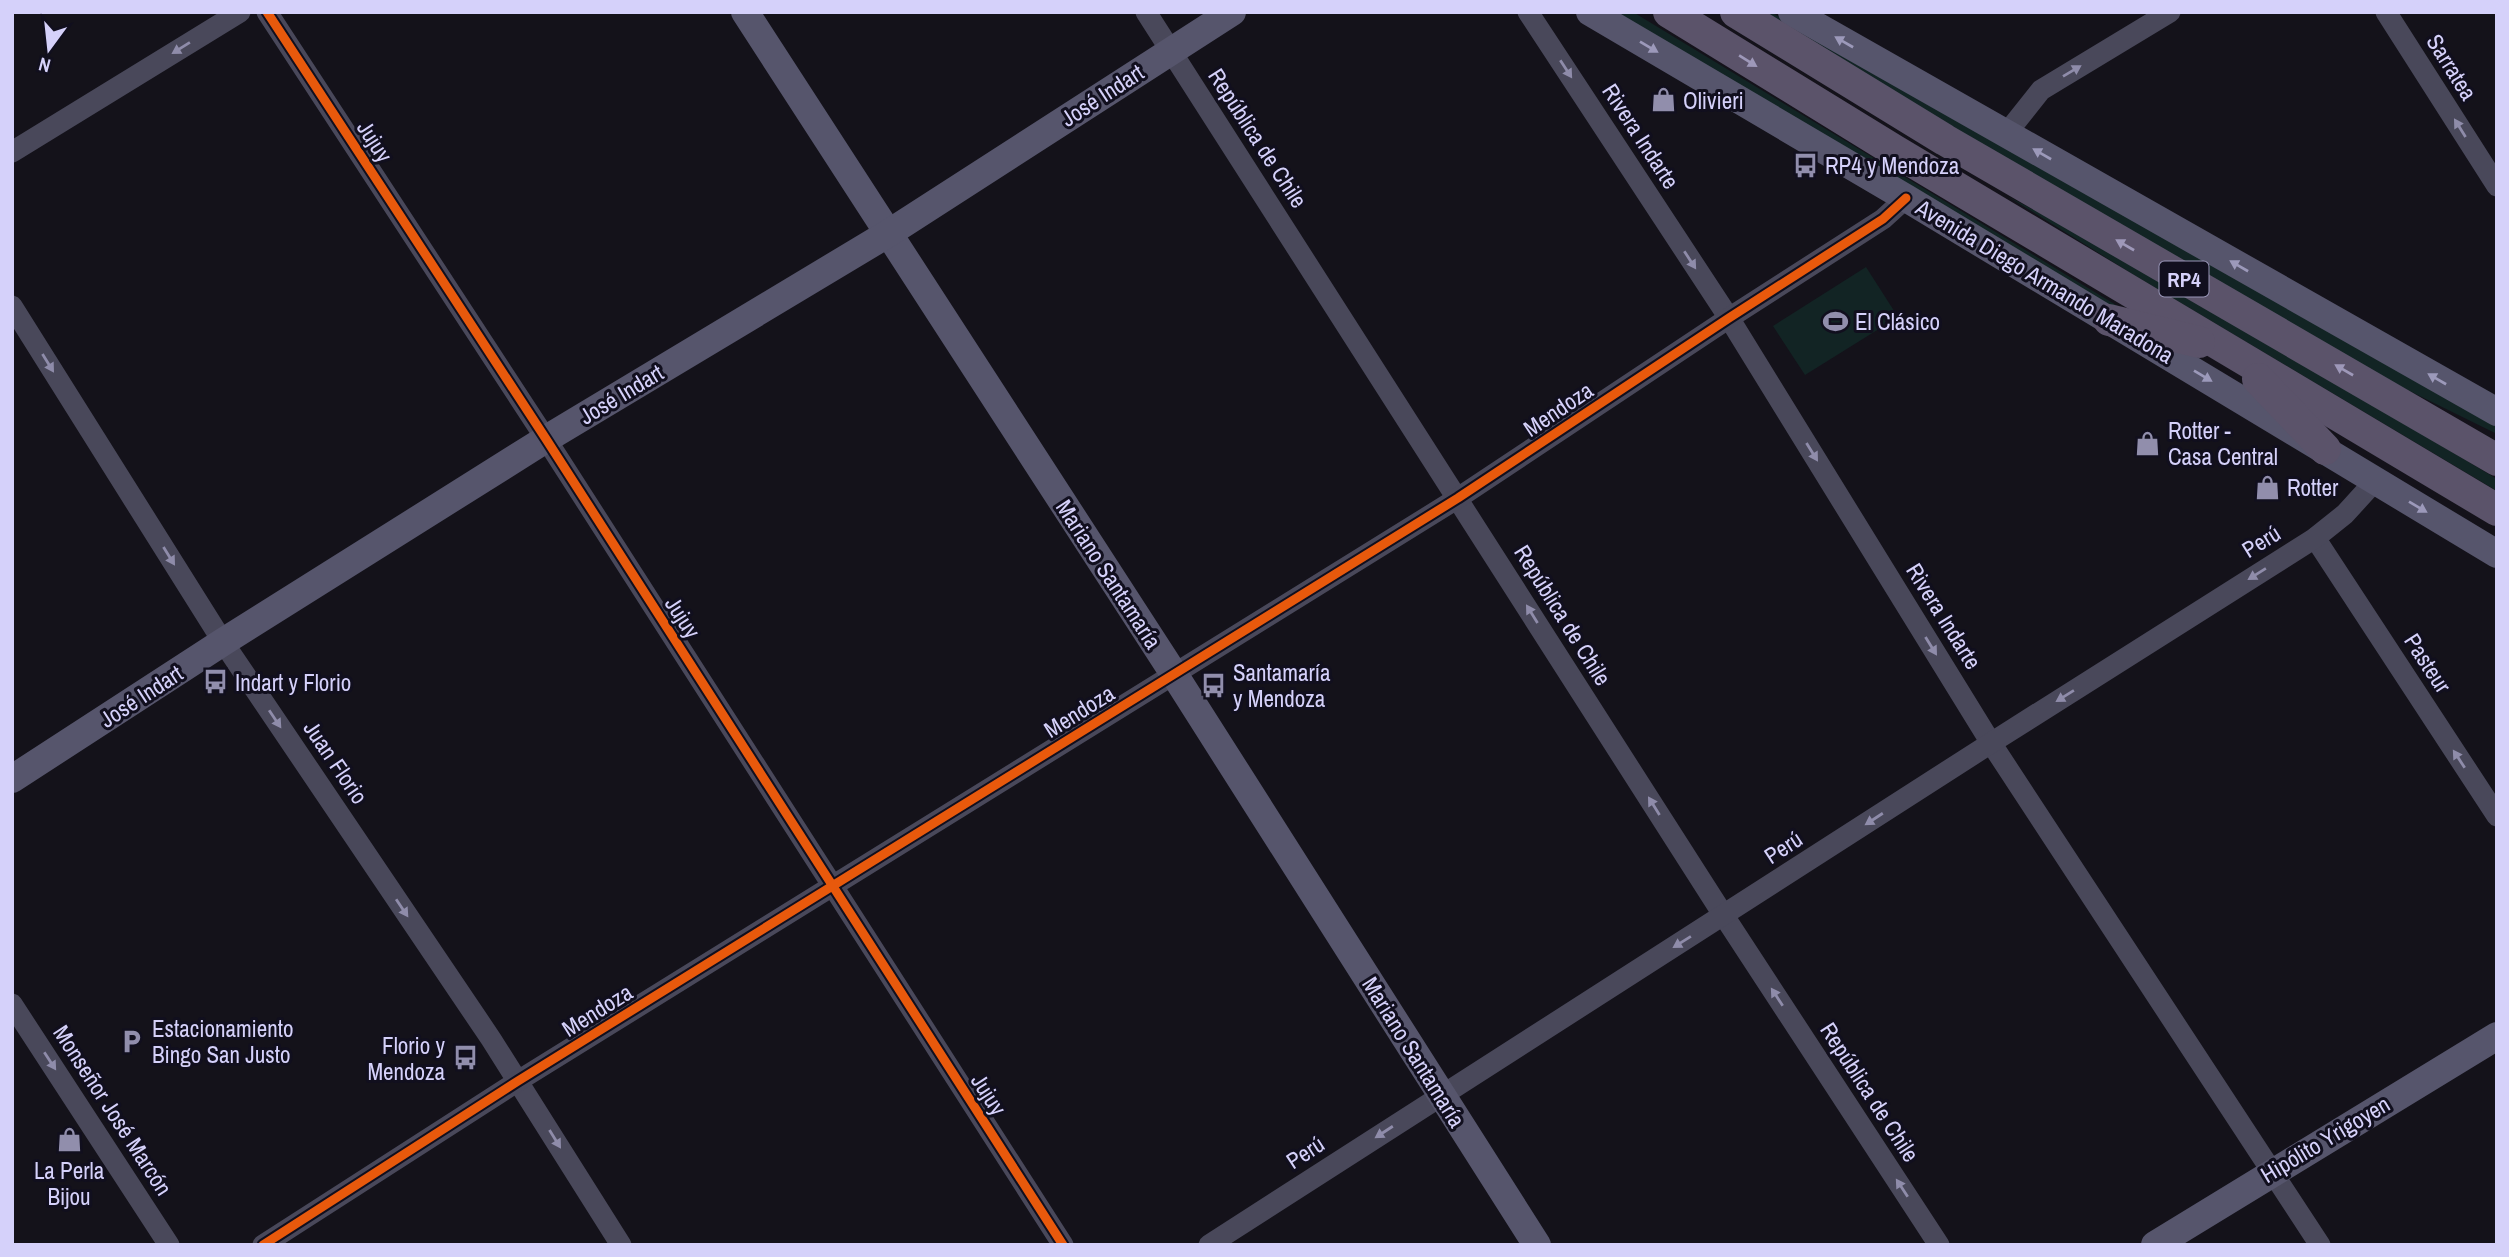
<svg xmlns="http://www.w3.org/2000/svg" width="2509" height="1257" font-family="'Archivo Narrow',sans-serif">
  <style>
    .green { fill: #122424 }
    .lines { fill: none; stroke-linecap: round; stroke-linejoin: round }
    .street { stroke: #49485a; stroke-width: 21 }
    .secondary { stroke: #56556c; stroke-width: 28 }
    .primary { stroke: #5b536a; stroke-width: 32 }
    .cycleway-casing { stroke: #110f1e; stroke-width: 13 }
    .cycleway { stroke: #e8590c; stroke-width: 9 }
    .oneway { fill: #9c99ba }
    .oneway2 { fill: #8f8caa }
    .oneway3 { fill: #9e98b9 }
    .labels { text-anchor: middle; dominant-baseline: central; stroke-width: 6; stroke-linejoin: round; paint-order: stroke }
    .shield { fill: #110f1e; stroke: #9a97b8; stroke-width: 2 }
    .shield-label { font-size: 21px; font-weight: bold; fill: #d5d1fa }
    .street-label { font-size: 23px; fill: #d5d1fa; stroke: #110f1e }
    .poi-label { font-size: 23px; fill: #d5d1fa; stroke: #110f1e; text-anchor: start }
  </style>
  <rect width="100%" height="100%" fill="#14121a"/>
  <!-- green -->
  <g class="green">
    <path d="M1610 12H1633L2149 325 2101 307Z"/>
    <path d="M1754 12H1771L2497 427V434L2375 374Z"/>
    <path d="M2007 196 2140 265 2497 479V491L2134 275Z"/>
    <path d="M1866 267 1898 317 1805 375 1773 326Z"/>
  </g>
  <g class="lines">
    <!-- street -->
    <g class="street">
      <path d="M267 12 546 439 1063 1245"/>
      <path d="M1146 12 1724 916 1939 1245"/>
      <path d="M1528 12 1729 318 1991 743 2320 1245"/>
      <path d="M2386 12 2497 186"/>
      <path d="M2006 134 2041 90 2170 12"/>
      <path d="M12 152 240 12"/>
      <path d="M12 306 223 642 491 1039 621 1245"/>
      <path d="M2315 538 2497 816"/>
      <path d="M12 1004 169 1245"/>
      <path d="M263 1245 518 1081 1458 498 1729 318 1883 219 1906 198"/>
      <path d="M1209 1245 1991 743 2315 538 2345 514 2375 481"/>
    </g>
    <!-- secondary -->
    <g class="secondary">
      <path d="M745 12 1174 674 1537 1245"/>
      <path d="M1590 12 1906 198 2497 554"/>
      <path d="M1792 12 2497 412"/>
      <path d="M12 779 223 642 546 439 889 233 1232 12"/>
      <path d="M2155 1245 2497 1036"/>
    </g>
    <!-- primary -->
    <g class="primary">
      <path d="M1669 12 1895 151 2497 510"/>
      <path d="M1736 12 1945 140 2497 460"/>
      <path d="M2109 320 2199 342"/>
      <path d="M2258 379 2325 449"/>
    </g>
    <defs>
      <g id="cycleway">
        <path d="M267 12 546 439 1063 1245"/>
        <path d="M263 1245 518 1081 1458 498 1729 318 1883 219 1906 198"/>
      </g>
    </defs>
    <!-- cycleway casing -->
    <use href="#cycleway" class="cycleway-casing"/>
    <!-- cycleway -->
    <use href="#cycleway" class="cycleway"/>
  </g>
  <!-- one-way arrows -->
  <defs><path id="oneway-solid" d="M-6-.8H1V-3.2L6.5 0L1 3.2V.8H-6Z" transform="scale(1.75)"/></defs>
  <g class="oneway">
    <use href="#oneway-solid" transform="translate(1844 42) rotate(-150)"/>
    <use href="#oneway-solid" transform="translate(1649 47) rotate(31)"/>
    <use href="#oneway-solid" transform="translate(2042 154) rotate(-150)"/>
    <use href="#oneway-solid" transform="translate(2239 266) rotate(-150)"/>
    <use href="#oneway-solid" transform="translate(2203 376) rotate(31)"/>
    <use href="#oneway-solid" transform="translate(2437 379) rotate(-150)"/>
    <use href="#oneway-solid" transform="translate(2418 507) rotate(31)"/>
  </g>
  <g class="oneway2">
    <use href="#oneway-solid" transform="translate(181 48) rotate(148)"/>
    <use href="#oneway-solid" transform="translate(1566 69) rotate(57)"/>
    <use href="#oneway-solid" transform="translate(2072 71) rotate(-31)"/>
    <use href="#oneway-solid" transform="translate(2460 128) rotate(-122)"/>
    <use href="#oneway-solid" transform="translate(1690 260) rotate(57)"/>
    <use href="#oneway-solid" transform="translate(48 363) rotate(58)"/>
    <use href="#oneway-solid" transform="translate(1812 452) rotate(58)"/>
    <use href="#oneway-solid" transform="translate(169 556) rotate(58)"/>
    <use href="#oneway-solid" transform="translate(2257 574) rotate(148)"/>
    <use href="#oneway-solid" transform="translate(1532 614) rotate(-122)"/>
    <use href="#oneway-solid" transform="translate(1931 646) rotate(58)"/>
    <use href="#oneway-solid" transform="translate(2065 696) rotate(148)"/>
    <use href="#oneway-solid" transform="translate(275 719) rotate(56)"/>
    <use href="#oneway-solid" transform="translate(2459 759) rotate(-123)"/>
    <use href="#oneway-solid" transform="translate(1654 806) rotate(-122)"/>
    <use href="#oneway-solid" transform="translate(1874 819) rotate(147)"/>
    <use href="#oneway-solid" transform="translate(402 908) rotate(56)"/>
    <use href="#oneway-solid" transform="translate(1682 942) rotate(148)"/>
    <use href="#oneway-solid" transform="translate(1777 997) rotate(-123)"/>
    <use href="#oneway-solid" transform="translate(50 1061) rotate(57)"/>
    <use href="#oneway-solid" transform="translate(1384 1132) rotate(147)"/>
    <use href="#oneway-solid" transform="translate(555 1139) rotate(58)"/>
    <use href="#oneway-solid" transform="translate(1902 1188) rotate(-123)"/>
  </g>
  <g class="oneway3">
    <use href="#oneway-solid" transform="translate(1748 61) rotate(32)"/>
    <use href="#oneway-solid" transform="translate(2125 245) rotate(-150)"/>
    <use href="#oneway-solid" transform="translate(2344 370) rotate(-150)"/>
  </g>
  <!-- icons -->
  <defs>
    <symbol id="shop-bare" viewBox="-9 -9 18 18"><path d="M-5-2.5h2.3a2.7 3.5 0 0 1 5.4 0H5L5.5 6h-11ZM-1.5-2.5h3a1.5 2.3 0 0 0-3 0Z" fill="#918eac" stroke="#110f1e" stroke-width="2.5" paint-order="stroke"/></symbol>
    <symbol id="bus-bare" viewBox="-9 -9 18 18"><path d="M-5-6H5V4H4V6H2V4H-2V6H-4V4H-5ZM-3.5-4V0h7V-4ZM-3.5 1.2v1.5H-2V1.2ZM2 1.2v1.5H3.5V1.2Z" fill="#918eac" stroke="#110f1e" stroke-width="2.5" paint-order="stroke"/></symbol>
    <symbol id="stadium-bare" viewBox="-9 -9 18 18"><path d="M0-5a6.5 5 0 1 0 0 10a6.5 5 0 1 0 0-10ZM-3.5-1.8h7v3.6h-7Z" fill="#918eac" stroke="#110f1e" stroke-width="2.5" paint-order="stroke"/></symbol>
    <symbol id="parking-bare" viewBox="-9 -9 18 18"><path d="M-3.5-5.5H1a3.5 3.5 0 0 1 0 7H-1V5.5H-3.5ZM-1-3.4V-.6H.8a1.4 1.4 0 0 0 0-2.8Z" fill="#918eac" stroke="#110f1e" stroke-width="2.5" paint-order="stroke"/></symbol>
  </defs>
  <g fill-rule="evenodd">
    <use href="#shop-bare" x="1646" y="82" width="35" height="35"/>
    <use href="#bus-bare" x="1788" y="148" width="35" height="35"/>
    <use href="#stadium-bare" x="1818" y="304" width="35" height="35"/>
    <use href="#shop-bare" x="2130" y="426" width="35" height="35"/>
    <use href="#shop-bare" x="2250" y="470" width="35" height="35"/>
    <use href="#bus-bare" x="198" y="664" width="35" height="35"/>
    <use href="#bus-bare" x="1196" y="668" width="35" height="35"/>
    <use href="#parking-bare" x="114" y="1024" width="35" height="35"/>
    <use href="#bus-bare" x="448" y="1040" width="35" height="35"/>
    <use href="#shop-bare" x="52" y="1122" width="35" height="35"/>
  </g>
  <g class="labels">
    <!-- shield labels -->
    <rect class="shield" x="2159.5" y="261.5" width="49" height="35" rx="5"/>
    <g class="shield-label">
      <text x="2184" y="279">RP4</text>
    </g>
    <!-- street labels -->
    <g class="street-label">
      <text transform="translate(2452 67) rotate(58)">Sarratea</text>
      <text transform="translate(1102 95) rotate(-33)">José Indart</text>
      <text transform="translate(1641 136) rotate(57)">Rivera Indarte</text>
      <text transform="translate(1258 138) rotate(57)">República de Chile</text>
      <text transform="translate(375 141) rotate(57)">Jujuy</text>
      <text transform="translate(2045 281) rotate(31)">Avenida Diego Armando Maradona</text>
      <text transform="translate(621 394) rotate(-31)">José Indart</text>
      <text transform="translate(1558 409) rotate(-34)">Mendoza</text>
      <text transform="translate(2261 541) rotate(-32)">Perú</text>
      <text transform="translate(1109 574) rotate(57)">Mariano Santamaría</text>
      <text transform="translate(1563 615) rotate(58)">República de Chile</text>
      <text transform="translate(1944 616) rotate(58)">Rivera Indarte</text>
      <text transform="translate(683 617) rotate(57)">Jujuy</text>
      <text transform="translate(2428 663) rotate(57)">Pasteur</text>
      <text transform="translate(141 696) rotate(-33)">José Indart</text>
      <text transform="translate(1079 711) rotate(-32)">Mendoza</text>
      <text transform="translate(336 762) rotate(56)">Juan Florio</text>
      <text transform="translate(1783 847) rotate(-33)">Perú</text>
      <text transform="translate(597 1010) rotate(-32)">Mendoza</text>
      <text transform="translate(1414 1052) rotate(58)">Mariano Santamaría</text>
      <text transform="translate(1870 1092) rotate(57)">República de Chile</text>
      <text transform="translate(989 1094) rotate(57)">Jujuy</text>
      <text transform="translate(113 1110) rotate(57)">Monseñor José Marcón</text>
      <text transform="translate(2325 1139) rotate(-31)">Hipólito Yrigoyen</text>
      <text transform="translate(1305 1152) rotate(-33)">Perú</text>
    </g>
    <!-- poi labels -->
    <g class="poi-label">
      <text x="1683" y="100">Olivieri</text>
      <text x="1825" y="165">RP4 y Mendoza</text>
      <text x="1855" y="321">El Clásico</text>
      <text x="2168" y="430">Rotter -<tspan x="2168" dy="26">Casa Central</tspan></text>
      <text x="2287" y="487">Rotter</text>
      <text x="1233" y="672">Santamaría<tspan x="1233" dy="26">y Mendoza</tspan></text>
      <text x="235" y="682">Indart y Florio</text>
      <text x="152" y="1028">Estacionamiento<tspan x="152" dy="26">Bingo San Justo</tspan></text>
      <text x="445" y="1045" text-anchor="end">Florio y<tspan x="445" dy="26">Mendoza</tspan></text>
      <text x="69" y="1170" text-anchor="middle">La Perla<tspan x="69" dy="26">Bijou</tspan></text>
    </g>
  </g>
  <!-- border -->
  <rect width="2509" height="1257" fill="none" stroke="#d5d1fa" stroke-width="28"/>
  <!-- north arrow -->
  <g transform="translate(49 49) rotate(195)" stroke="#110f1e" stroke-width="5" paint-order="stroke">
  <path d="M0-5L12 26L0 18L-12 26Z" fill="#d5d1fa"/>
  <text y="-10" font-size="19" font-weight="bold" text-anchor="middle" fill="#d5d1fa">N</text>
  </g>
</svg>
